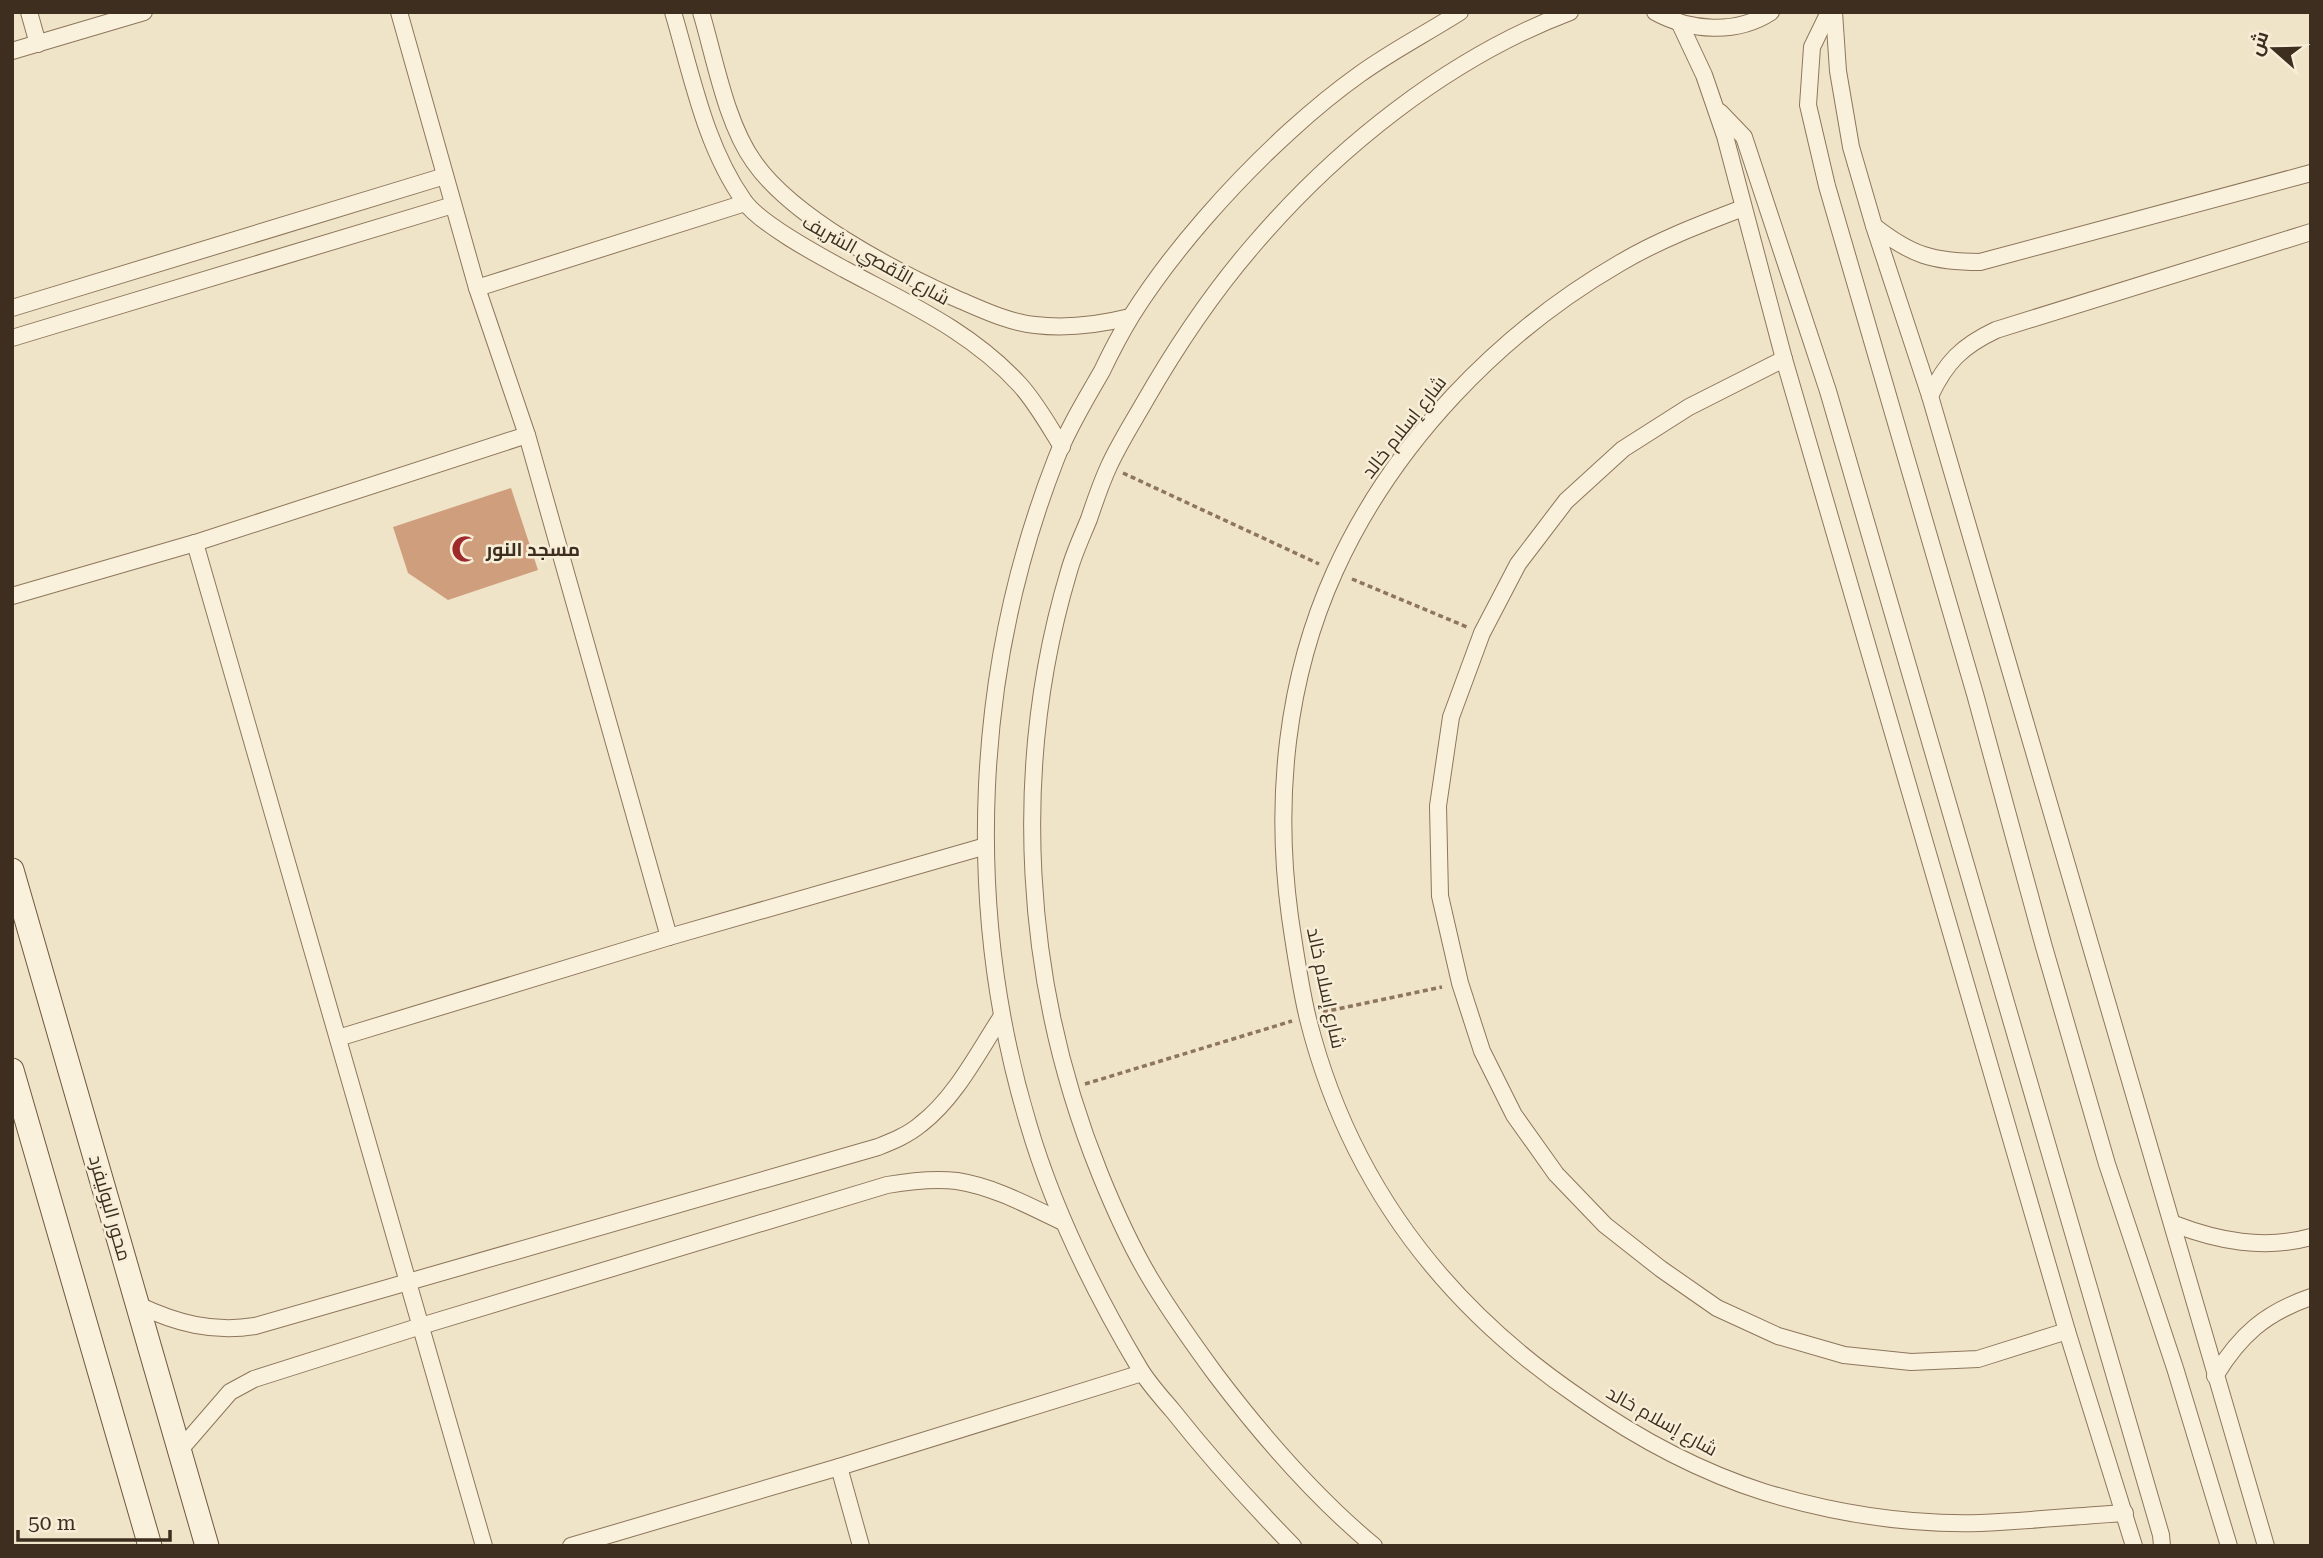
<svg xmlns="http://www.w3.org/2000/svg" width="2323" height="1558" font-family="'Roboto Serif',Cairo,serif">
  <style>
    .building { fill: #cf9f7d }
    .lines { fill: none; stroke-linecap: round; stroke-linejoin: round }
    .street-casing { stroke: #8d765c; stroke-width: 18 }
    .secondary-casing { stroke: #6f573f; stroke-width: 25 }
    .path { stroke: #8d765c; stroke-width: 3.5; stroke-dasharray: 5 3.5; stroke-linecap: butt }
    .street { stroke: #faf1dc; stroke-width: 16 }
    .secondary { stroke: #faf1dc; stroke-width: 23 }
    .labels { text-anchor: middle; dominant-baseline: central; stroke-width: 5; stroke-linejoin: round; paint-order: stroke }
    .street-label { font-size: 19px; fill: #3d2e20; stroke: #f7eed8 }
    .poi-label { font-size: 19px; font-weight: bold; fill: #3d2e20; stroke: #f7eed8; text-anchor: start }
  </style>
  <rect width="100%" height="100%" fill="#f0e4c8"/>
  <!-- building -->
  <path class="building" d="M511 488 538 570 448 600 408 573 393 527Z"/>
  <g class="lines">
    <defs>
      <g id="street">
        <path d="M29 12 38 44"/>
        <path d="M399 12 477 288 527 435 669 937"/>
        <path d="M673 12C692 76 705 146 744 201 760 224 818 255 844 269 907 303 971 331 1020 385 1037 404 1049 426 1062 447"/>
        <path d="M701 12C715 59 726 123 754 162 793 218 893 270 955 298 981 309 1007 322 1035 325 1068 329 1098 325 1130 317"/>
        <path d="M1655 12C1690 31 1736 35 1771 12"/>
        <path d="M1829 12 1812 47 1808 105 1827 186 1975 694 2044 947 2107 1164 2175 1368 2229 1546"/>
        <path d="M1834 12 1838 71 1851 147 1874 226 1930 396 2266 1546"/>
        <path d="M1680 24 1704 75 1725 136 1784 359 2067 1331 2134 1546"/>
        <path d="M12 51 144 12"/>
        <path d="M1720 112 1744 137 1828 391 2161 1535 2162 1546"/>
        <path d="M1743 208C1701 224 1659 240 1620 263 1499 333 1393 443 1335 571 1286 679 1274 800 1290 917 1295 951 1300 986 1308 1019 1349 1182 1443 1305 1580 1398 1637 1438 1698 1471 1764 1492 1833 1513 1907 1525 1980 1523 2028 1521 2076 1516 2125 1513"/>
        <path d="M1874 226C1911 255 1933 262 1980 262L2311 173"/>
        <path d="M477 288 745 203"/>
        <path d="M12 308 445 176"/>
        <path d="M12 338 453 205"/>
        <path d="M1784 359 1689 407 1623 449 1566 501 1518 564 1482 633 1451 717 1438 806 1440 896 1460 983 1482 1051 1514 1115 1556 1174 1605 1225 1661 1269 1717 1308 1778 1336 1844 1355 1911 1362 1978 1359 2067 1331"/>
        <path d="M1930 396C1946 362 1962 346 1996 330L2311 232"/>
        <path d="M195 543 484 1546"/>
        <path d="M12 596 195 543 527 435"/>
        <path d="M338 1038 669 937 986 846"/>
        <path d="M2174 1224C2218 1241 2264 1250 2311 1237"/>
        <path d="M138 1305C176 1323 213 1333 255 1326L878 1147C893 1141 908 1135 921 1124 956 1097 978 1052 1002 1016"/>
        <path d="M2215 1376C2240 1335 2265 1313 2311 1297"/>
        <path d="M179 1451 230 1392 254 1379 421 1326 887 1185C910 1181 934 1178 957 1181 995 1187 1029 1206 1063 1222"/>
        <path d="M839 1467 861 1546"/>
        <path d="M571 1546 839 1467 1142 1373"/>
        <path d="M1293 1546C1251 1503 1211 1459 1173 1411 1162 1398 1149 1384 1140 1369 1094 1292 1053 1209 1028 1123 963 906 974 669 1056 459 1068 428 1086 399 1102 371 1111 352 1121 333 1132 315 1173 250 1233 183 1290 131 1312 111 1336 91 1360 74 1392 51 1427 33 1460 12"/>
        <path d="M1374 1546C1314 1496 1263 1437 1216 1375 1194 1345 1172 1314 1153 1283 1132 1249 1115 1211 1100 1174 1023 984 1010 768 1069 571 1074 553 1082 536 1089 519 1095 501 1101 483 1109 466 1119 444 1133 422 1145 401 1176 347 1210 296 1251 248 1335 149 1448 58 1570 12"/>
      </g>
      <g id="secondary">
        <path d="M12 870 207 1546"/>
        <path d="M12 1070 150 1546"/>
      </g>
    </defs>
    <!-- street casing -->
    <use href="#street" class="street-casing"/>
    <!-- secondary casing -->
    <use href="#secondary" class="secondary-casing"/>
    <!-- path -->
    <g class="path">
      <path d="M1123 473 1319 564"/>
      <path d="M1352 579 1467 627"/>
      <path d="M1323 1012 1442 987"/>
      <path d="M1085 1084 1292 1021"/>
    </g>
    <!-- street -->
    <use href="#street" class="street"/>
    <!-- secondary -->
    <use href="#secondary" class="secondary"/>
  </g>
  <!-- icons -->
  <defs>
    <symbol id="mosque-bare" viewBox="-9 -9 18 18"><path d="M3.5-4.9A6 6 0 1 0 3.5 4.9A5 5 0 1 1 3.5-4.9Z" fill="#9e2a2b" stroke="#f7eed8" stroke-width="2.5" paint-order="stroke"/></symbol>
  </defs>
  <g fill-rule="evenodd">
    <use href="#mosque-bare" x="446" y="530" width="38" height="38"/>
  </g>
  <g class="labels">
    <!-- street labels -->
    <g class="street-label">
      <text transform="translate(876 260) rotate(29)">شارع الأقصي الشريف</text>
      <text transform="translate(1404 427) rotate(-52)">شارع إسلام خالد</text>
      <text transform="translate(1326 988) rotate(78)">شارع إسلام خالد</text>
      <text transform="translate(110 1208) rotate(74)">محور البوليفرد</text>
      <text transform="translate(1662 1421) rotate(29)">شارع إسلام خالد</text>
    </g>
    <!-- poi labels -->
    <g class="poi-label">
      <text x="486" y="549">مسجد النور</text>
    </g>
  </g>
  <!-- border -->
  <rect width="2323" height="1558" fill="none" stroke="#3d2e20" stroke-width="28"/>
  <!-- north arrow -->
  <g transform="translate(2274 49) rotate(290)" stroke="#f7eed8" stroke-width="5" paint-order="stroke">
  <path d="M0-5L12 26L0 18L-12 26Z" fill="#3d2e20"/>
  <text y="-10" font-size="19" font-weight="bold" text-anchor="middle" fill="#3d2e20">ش</text>
  </g>
  <!-- scale -->
  <path d="M18 1530v10h152v-10" fill="none" stroke="#3d2e20" stroke-width="3.5"/>
  <text x="28" y="1530" font-size="21" fill="#3d2e20" stroke="#f7eed8" stroke-width="5" paint-order="stroke">50 m</text>
</svg>
